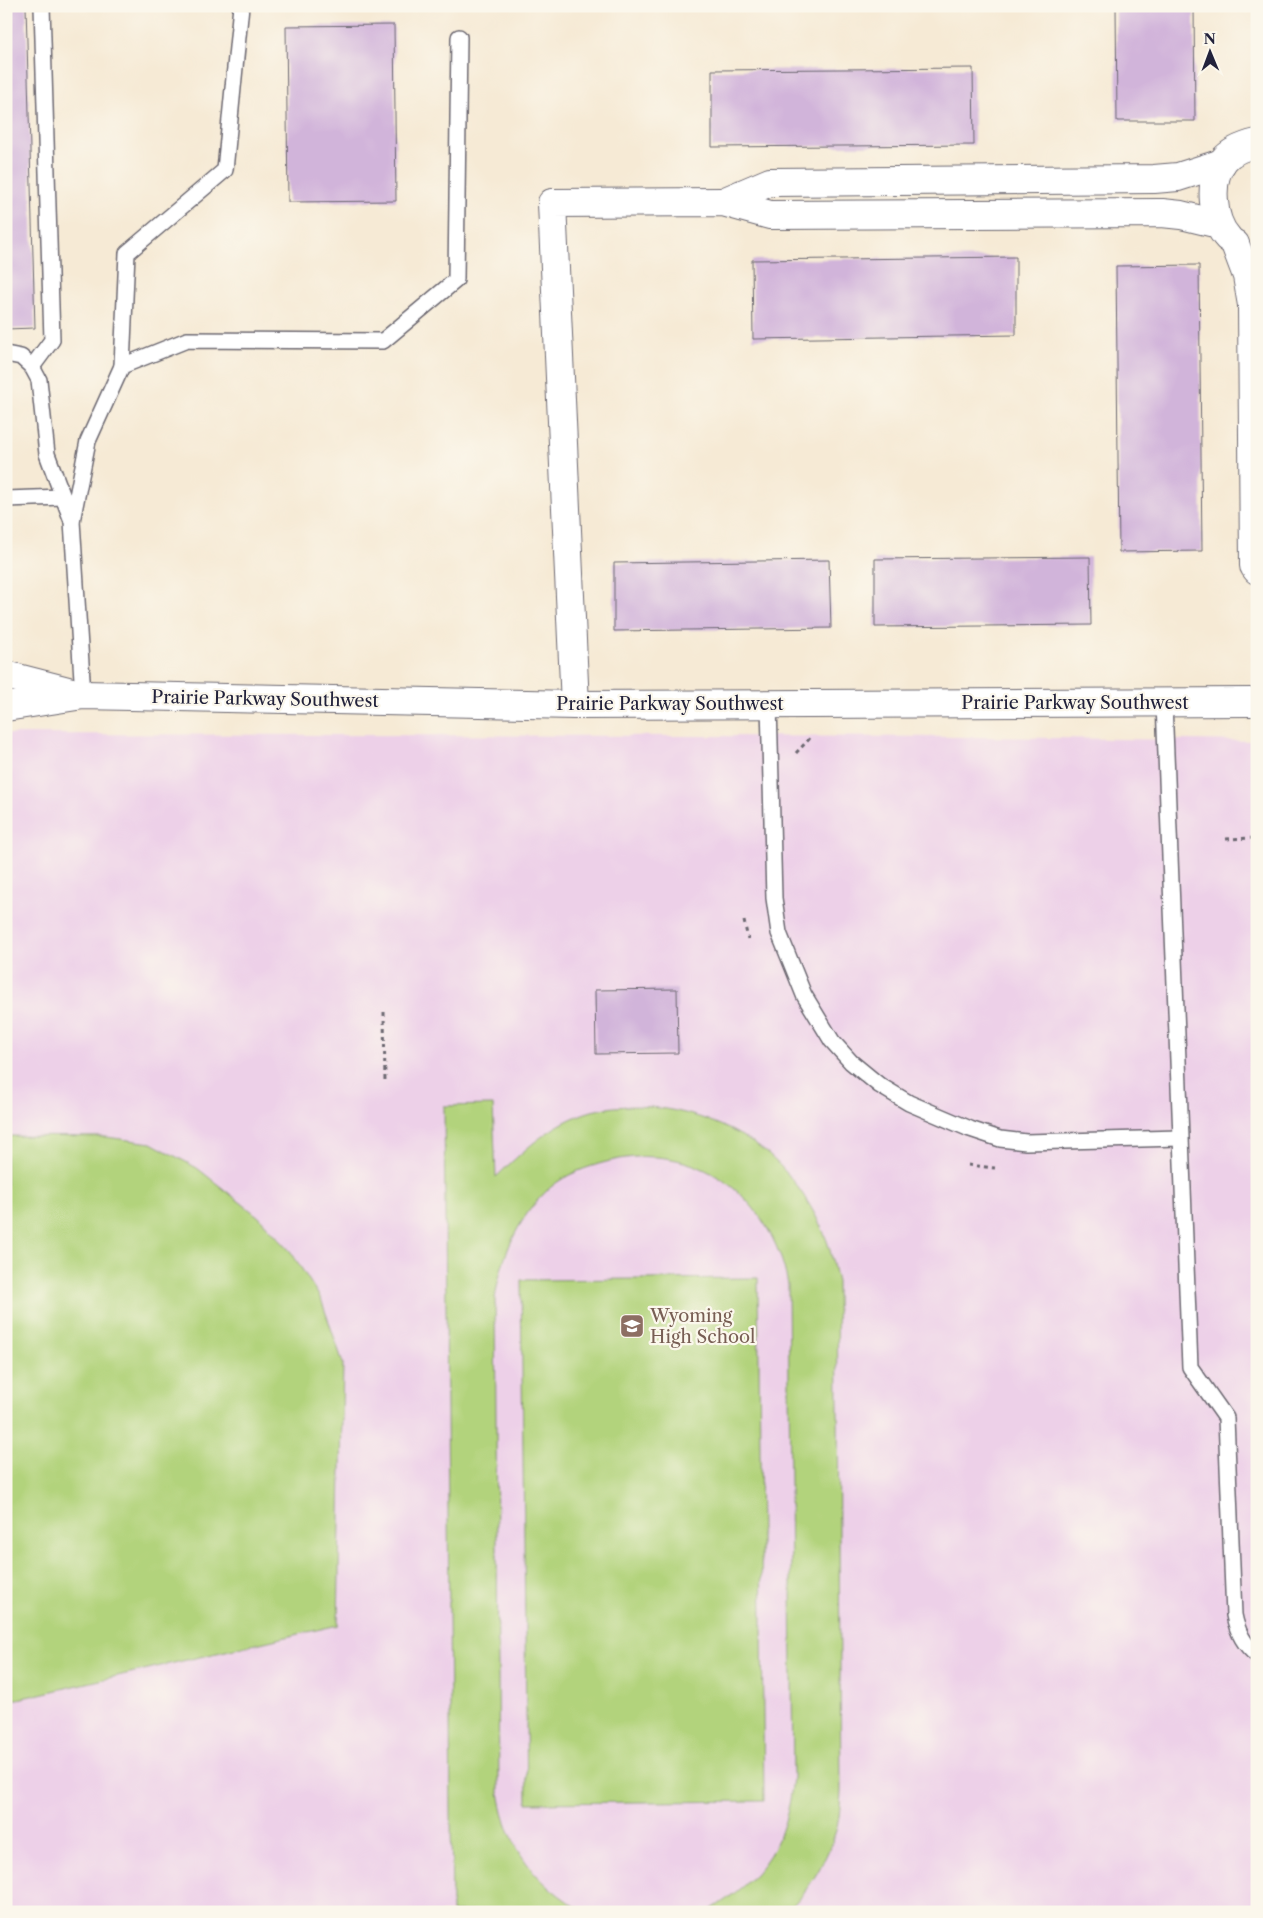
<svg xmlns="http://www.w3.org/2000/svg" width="1263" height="1918" font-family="'Libre Caslon Text',serif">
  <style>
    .built { fill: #edd0e8 }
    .green { fill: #b2d37b; stroke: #6a7a5b }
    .building { fill: #d1b4da }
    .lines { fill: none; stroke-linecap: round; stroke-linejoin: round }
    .service-casing { stroke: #6c6871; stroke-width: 18 }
    .minor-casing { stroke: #6c6871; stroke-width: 30 }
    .tertiary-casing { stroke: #6c6871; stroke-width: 30 }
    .path { stroke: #6c6871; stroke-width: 3; stroke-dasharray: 4 4; stroke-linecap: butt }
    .service { stroke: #fff; stroke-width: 15 }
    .minor { stroke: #fff; stroke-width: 28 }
    .tertiary { stroke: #fff; stroke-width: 28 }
    .labels { text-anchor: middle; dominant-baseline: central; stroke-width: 4.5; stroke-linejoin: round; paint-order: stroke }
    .street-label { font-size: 18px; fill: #22223b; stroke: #fbf7ec }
    .education-label { font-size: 18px; fill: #785e54; stroke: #fbf7ec; text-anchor: start }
  </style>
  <rect width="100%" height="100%" fill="#fbf7ec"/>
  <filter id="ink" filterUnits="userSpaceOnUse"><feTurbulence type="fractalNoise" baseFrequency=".02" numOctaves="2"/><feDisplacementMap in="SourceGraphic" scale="10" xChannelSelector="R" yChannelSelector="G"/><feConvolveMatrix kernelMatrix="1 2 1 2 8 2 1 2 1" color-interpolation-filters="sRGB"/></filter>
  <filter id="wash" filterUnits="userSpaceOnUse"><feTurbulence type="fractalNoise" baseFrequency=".0096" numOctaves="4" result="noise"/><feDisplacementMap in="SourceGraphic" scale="20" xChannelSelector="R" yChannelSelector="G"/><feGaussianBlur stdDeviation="1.12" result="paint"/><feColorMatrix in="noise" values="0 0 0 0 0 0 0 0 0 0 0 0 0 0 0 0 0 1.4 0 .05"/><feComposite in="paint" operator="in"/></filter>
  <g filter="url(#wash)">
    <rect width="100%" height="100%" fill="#f6ead5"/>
    <!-- built -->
    <path class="built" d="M6 734 987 737 1257 741V1912H6Z"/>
    <!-- green -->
    <g class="green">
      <path d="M493 1105 496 1177C524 1150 553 1122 592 1111 649 1096 726 1117 770 1156 794 1177 816 1211 827 1241 832 1253 833 1268 837 1281L841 1792C840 1803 840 1816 837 1827 828 1858 810 1890 786 1912H707C763 1878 787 1843 793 1777L788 1285C772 1197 696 1138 606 1162 587 1167 566 1174 551 1187 518 1216 501 1257 495 1299L499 1792C508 1849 535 1884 585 1912H504L502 1910 501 1912H452L444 1106Z"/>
      <path d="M6 1136 106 1137 151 1143 197 1168 259 1217 291 1252 321 1299 343 1363 338 1625 18 1699H6Z"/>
      <path d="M758 1278 764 1801 527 1803 521 1280Z"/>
    </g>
    <g id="blocks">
      <!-- building -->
      <g class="building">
        <path d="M6 6H26L35 328 6 329Z"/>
        <path d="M1116 6H1194L1195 121H1117Z"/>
        <path d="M394 25 396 201 288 202 286 26Z"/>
        <path d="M973 68 974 145 712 147V70Z"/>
        <path d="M1016 257V335L753 339 752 260Z"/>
        <path d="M1199 265 1202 551 1119 552 1116 266Z"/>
        <path d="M1090 557 1091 625 875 627V559Z"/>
        <path d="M829 560 831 628 614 631V563Z"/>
        <path d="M677 989 678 1053 596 1054 595 990Z"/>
      </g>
    </g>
  </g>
  <g filter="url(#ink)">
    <use href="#blocks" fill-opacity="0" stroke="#6c6871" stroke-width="1"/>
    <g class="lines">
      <defs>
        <g id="service">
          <path d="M6 354 21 357 32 367 39 380 47 454 72 521 83 695"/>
          <path d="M122 366 127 253 225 170 241 6"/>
          <path d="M32 367 52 340 42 6"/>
          <path d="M6 499 63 497"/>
          <path d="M72 521 88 441 122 366 187 340 383 341 456 280 459 37"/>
          <path d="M1164 703 1190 1367 1226 1418 1234 1615C1237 1631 1244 1645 1257 1655"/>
          <path d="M769 704 774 898 779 933 804 995 832 1041 851 1062 879 1085 909 1103 970 1129 1000 1139 1026 1142 1180 1138"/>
        </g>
        <g id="minor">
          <path d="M723 202 770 182 1154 179 1178 177 1222 163"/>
          <path d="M1228 238C1212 221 1208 181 1223 161 1231 151 1244 146 1257 143"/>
          <path d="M1235 244 1247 276 1252 305 1254 566 1257 570"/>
          <path d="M575 705 552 203 723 202 770 215 1162 213 1181 215 1218 224"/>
        </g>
        <g id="tertiary">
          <path d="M6 675 72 692"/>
          <path d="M6 707 83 695 575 705 1257 702"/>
        </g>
      </defs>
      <!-- service casing -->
      <use href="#service" class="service-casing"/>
      <!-- minor casing -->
      <use href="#minor" class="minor-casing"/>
      <!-- tertiary casing -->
      <use href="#tertiary" class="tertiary-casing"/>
      <!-- path -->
      <g class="path">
        <path d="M796 753 812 736"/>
        <path d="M1226 839 1257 838"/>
        <path d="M744 921 748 939"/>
        <path d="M384 1012 385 1083"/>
        <path d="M968 1165 995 1168"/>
      </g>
      <!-- service -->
      <use href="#service" class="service"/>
      <!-- minor -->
      <use href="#minor" class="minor"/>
      <!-- tertiary -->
      <use href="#tertiary" class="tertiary"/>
    </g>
  </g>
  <!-- icons -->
  <defs>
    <symbol id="school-square" viewBox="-11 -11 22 22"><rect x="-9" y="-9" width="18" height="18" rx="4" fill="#8d6e63" stroke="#fbf7ec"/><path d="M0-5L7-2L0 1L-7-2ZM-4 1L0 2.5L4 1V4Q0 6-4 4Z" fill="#fff"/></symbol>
  </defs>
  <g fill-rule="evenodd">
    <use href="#school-square" x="618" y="1312" width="28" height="28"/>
  </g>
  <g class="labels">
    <!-- street labels -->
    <g class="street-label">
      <text transform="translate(265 699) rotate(1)">Prairie Parkway Southwest</text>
      <text x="1075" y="703">Prairie Parkway Southwest</text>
      <text x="670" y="704">Prairie Parkway Southwest</text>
    </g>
    <!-- education labels -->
    <g class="education-label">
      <text x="650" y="1316">Wyoming<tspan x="650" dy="21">High School</tspan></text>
    </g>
  </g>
  <!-- margin -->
  <rect width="1263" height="1918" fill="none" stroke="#fbf7ec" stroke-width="25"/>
  <!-- north arrow -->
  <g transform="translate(1210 52) rotate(359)" stroke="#fbf7ec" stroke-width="4" paint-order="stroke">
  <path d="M0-4L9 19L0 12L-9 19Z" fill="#22223b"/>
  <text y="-8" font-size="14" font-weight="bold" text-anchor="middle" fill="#22223b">N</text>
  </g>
</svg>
